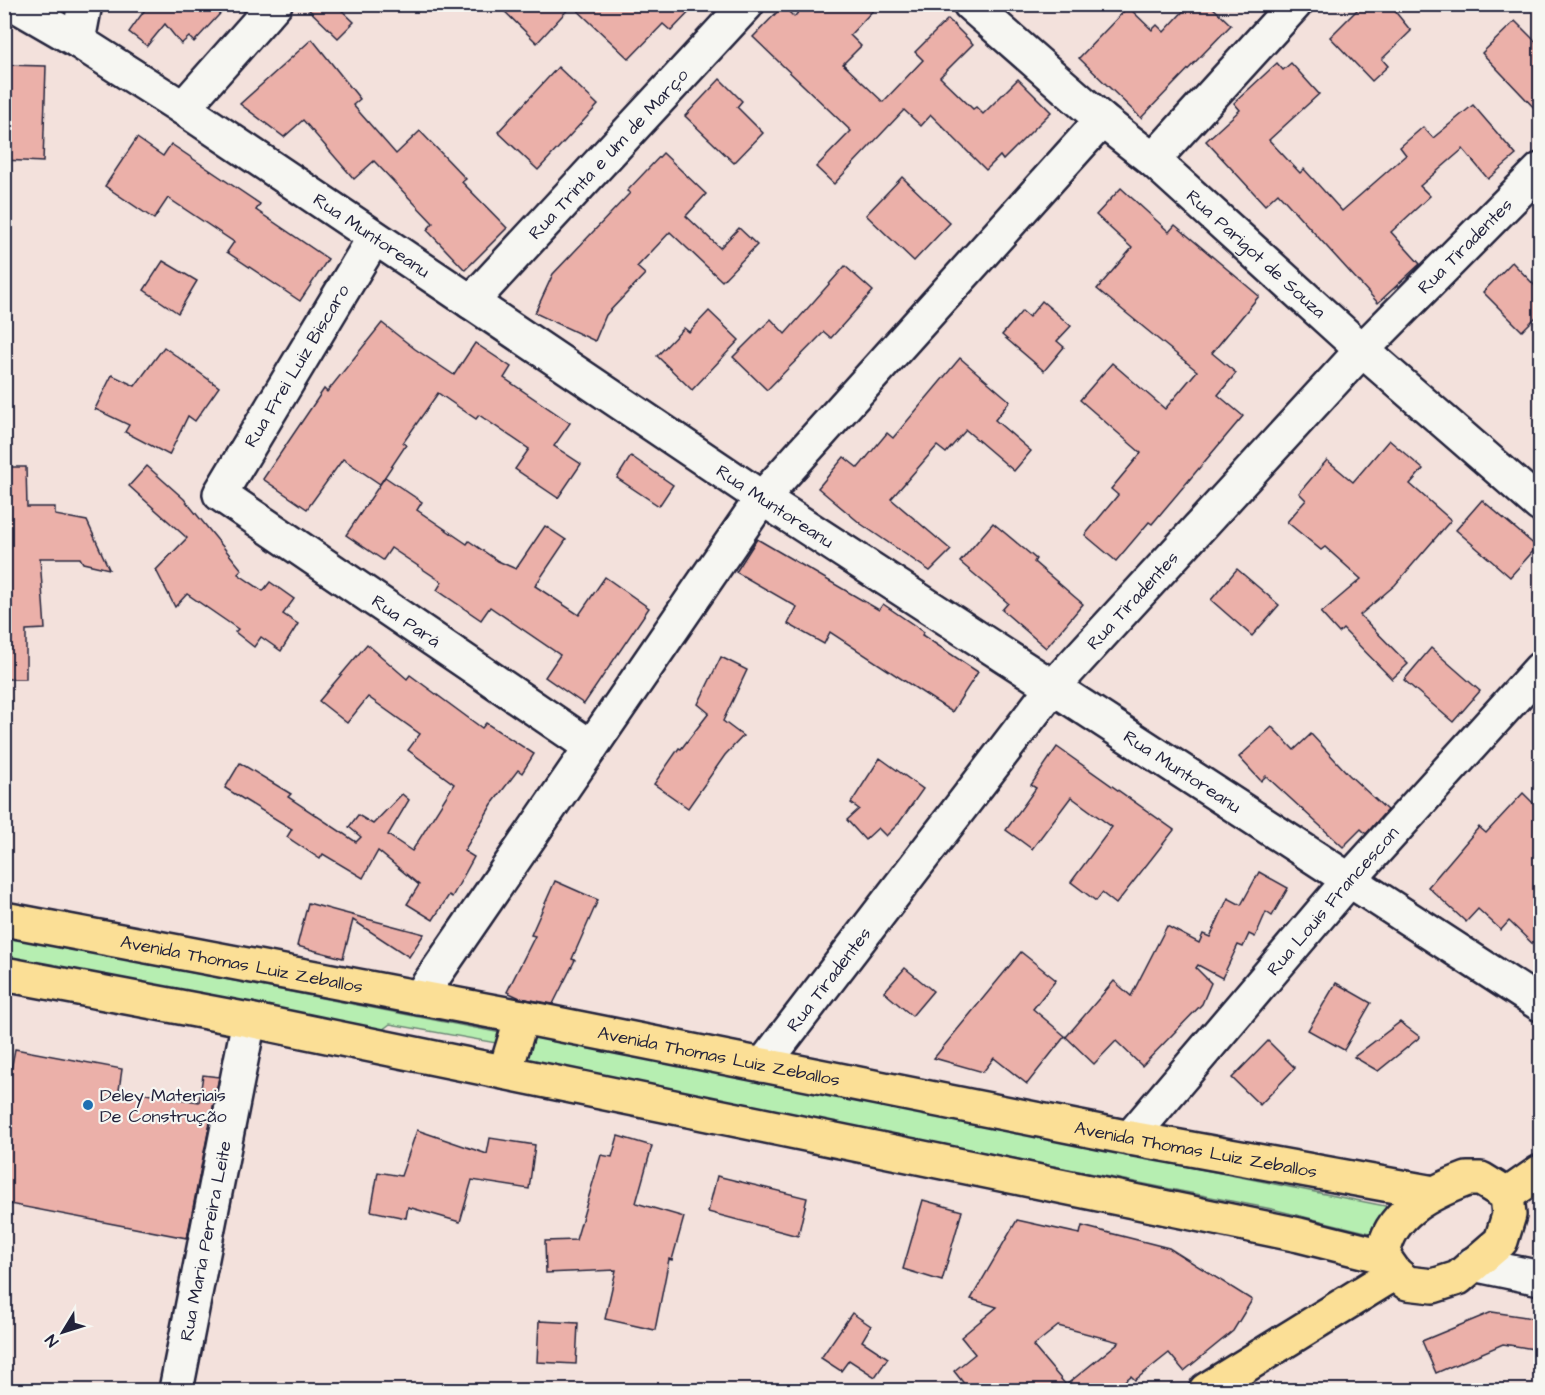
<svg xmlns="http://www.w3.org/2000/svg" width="1545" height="1395" font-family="'Architects Daughter',sans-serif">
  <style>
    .green { fill: #b6eeb1; stroke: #6c8876; stroke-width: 1.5 }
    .building { fill: #ebb0a9; stroke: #22223b; stroke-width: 1.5; fill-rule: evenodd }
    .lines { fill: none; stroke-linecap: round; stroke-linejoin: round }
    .minor-casing { stroke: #22223b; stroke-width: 38 }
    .major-casing { stroke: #22223b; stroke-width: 38 }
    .minor { stroke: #f6f6f2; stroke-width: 33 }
    .major { stroke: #fbdf96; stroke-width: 33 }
    .poi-dot { fill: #1f6fb2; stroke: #f6f6f2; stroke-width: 2 }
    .labels { text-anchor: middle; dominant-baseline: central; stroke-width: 4.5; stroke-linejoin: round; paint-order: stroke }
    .street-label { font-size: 18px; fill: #22223b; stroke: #f6f6f2 }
    .poi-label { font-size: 18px; fill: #22223b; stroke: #f6f6f2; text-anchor: start }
  </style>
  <rect width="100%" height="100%" fill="#f3e1dc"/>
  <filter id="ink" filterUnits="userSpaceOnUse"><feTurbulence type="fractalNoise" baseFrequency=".0167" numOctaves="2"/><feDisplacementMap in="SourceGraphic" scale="12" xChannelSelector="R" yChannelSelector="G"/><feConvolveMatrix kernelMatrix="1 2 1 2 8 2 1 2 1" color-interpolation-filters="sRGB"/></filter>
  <g filter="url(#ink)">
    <!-- green -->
    <g class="green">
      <path d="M4 936 501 1033 496 1043 390 1024 378 1033 5 960Z"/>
      <path d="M534 1036 1395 1208 1374 1234 1272 1209 526 1062Z"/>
    </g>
    <!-- building -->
    <g class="building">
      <path d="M149 4H229L194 42 189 37 181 44 165 24 147 46 129 32Z"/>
      <path d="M303 4H335L354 22 338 38Z"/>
      <path d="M497 4H697L671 31 663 24 629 59 572 5 537 43Z"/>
      <path d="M806 4H879L850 35 861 46 843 64 883 102 923 60 915 52 948 19 973 44 940 77 973 109 976 107 983 114 1018 79 1051 112 1003 160 1000 156 986 170 931 115 921 126 904 110 834 184 816 167 851 131 753 37 783 6 794 17Z"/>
      <path d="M1190 4H1209L1231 25 1141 118 1079 58 1128 7 1152 30 1157 25 1164 32Z"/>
      <path d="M1363 4H1389L1411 31 1382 59 1388 66 1372 81 1330 37Z"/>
      <path d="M1515 21 1540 46V114L1482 53Z"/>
      <path d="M312 39 360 99 353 105 396 154 420 131 466 179 462 182 507 228 465 270 427 230 433 223 374 161 354 179 303 120 284 137 240 104Z"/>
      <path d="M1277 63 1283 70 1291 63 1319 94 1269 140 1300 173 1304 169 1342 211 1406 155 1400 147 1423 127 1433 138 1473 105 1516 155 1488 179 1463 149 1420 186 1430 196 1391 232 1420 264 1378 303 1278 193 1265 205 1206 141 1240 110 1234 103Z"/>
      <path d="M4 65 46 66 43 162 4 160Z"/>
      <path d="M558 67 598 105 538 170 498 132Z"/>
      <path d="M720 79 742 101 737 107 763 133 734 163 685 116Z"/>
      <path d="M137 138 163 156 171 144 260 204 256 210 328 259 300 301 227 252 234 242 168 198 154 219 105 186Z"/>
      <path d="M663 153 706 194 686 216 720 248 739 228 757 245 722 281 670 232 637 267 645 274 606 315 595 341 535 313 553 274 630 193 627 191Z"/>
      <path d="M902 177 950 223 914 261 866 215Z"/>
      <path d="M1121 188 1169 232 1175 225 1259 296 1212 353 1236 373 1218 395 1243 416 1152 524 1149 522 1116 561 1085 535 1118 495 1111 489 1141 453 1080 400 1112 363 1165 409 1197 371 1097 289 1132 248 1096 215Z"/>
      <path d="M163 261 197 281 178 313 144 290Z"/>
      <path d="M1512 262 1540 291V313L1522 331 1483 292Z"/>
      <path d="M845 266 873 291 831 338 824 332 767 390 733 357 771 319 785 334Z"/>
      <path d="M1042 301 1071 326 1057 341 1064 347 1044 371 1002 335 1022 311 1029 317Z"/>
      <path d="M709 311 739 340 692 390 657 356 684 328 689 332Z"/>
      <path d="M382 323 415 349 454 375 475 343 511 367 504 378 570 423 554 446 581 464 558 498 515 469 529 449 479 415 476 419 438 393 403 443 406 445 380 484 343 459 307 509 263 479 324 389 327 392Z"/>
      <path d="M164 347 219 387 195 421 188 416 169 455 125 432 129 425 95 409 112 375 135 386Z"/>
      <path d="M960 358 1010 401 995 420 1031 451 1014 471 966 430 946 453 937 446 891 499 951 550 930 571 861 524 818 488 844 457 858 468 887 433 893 438Z"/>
      <path d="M1389 440 1423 469 1410 484 1451 520 1395 585 1360 615 1408 664 1392 679 1343 629 1339 633 1321 613 1361 579 1325 547 1321 550 1287 522 1306 500 1299 493 1327 460 1353 482Z"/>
      <path d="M631 456 673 485 659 506 617 478Z"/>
      <path d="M147 466 184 499 242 570 238 574 263 591 270 582 294 599 283 614 298 624 281 651 261 637 254 647 235 632 238 629 187 594 175 607 156 570 187 538 129 486Z"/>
      <path d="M4 467H26L27 507H55V515L87 521 109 569 83 563 80 558H40L45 629 26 630V679H4V557L8 558Z"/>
      <path d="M385 477 422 502 417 510 467 544 469 541 498 561 516 569 545 526 566 540 535 586 579 615 605 577 649 608 584 704 545 677 560 655 490 607 481 620 437 590 442 582 391 548 383 560 346 535Z"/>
      <path d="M1482 500 1537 547 1510 577 1456 530Z"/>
      <path d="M993 523 1036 559 1034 562 1083 604 1046 648 1002 610 1008 603 960 562Z"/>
      <path d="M757 539 879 610 883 604 924 632 922 635 978 672 952 712 830 632 824 644 788 624 797 607 736 572Z"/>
      <path d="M1237 569 1279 605 1252 636 1211 600Z"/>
      <path d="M367 644 407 679 410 675 482 728 486 723 534 754 522 773 518 770 492 804 464 851 474 857 452 897 449 895 433 920 407 904 419 885 378 851 363 878 323 854 320 859 287 837 292 829 225 788 240 763 291 794 288 797 356 842 361 837 349 827 358 815 373 824 402 794 409 800 388 835 412 851 454 784 408 750 420 734 368 697 347 723 319 701Z"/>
      <path d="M1431 648 1480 691 1453 722 1404 680Z"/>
      <path d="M721 657 747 670 723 721 743 736 725 755 688 808 654 784 679 748 681 749 709 713 698 704Z"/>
      <path d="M1272 727 1294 750 1311 734 1349 775 1387 810 1366 834 1361 829 1343 847 1266 776 1261 781 1239 757Z"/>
      <path d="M1057 747 1174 830 1116 904 1102 893 1096 901 1071 882 1112 827 1071 797 1032 849 1006 830 1036 788 1031 785Z"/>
      <path d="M880 758 923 789 899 823 886 836 878 828 865 840 847 820 859 809 851 803Z"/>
      <path d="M1523 793 1540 810V951L1509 921 1501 930 1478 909 1466 922 1428 887 1479 827 1486 833Z"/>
      <path d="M1259 872 1288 888 1272 916 1266 912 1255 937 1249 934 1243 947 1238 945 1222 978 1198 965 1196 968 1211 983 1202 1004 1142 1066 1116 1041 1094 1064 1066 1037 1114 981 1131 996 1167 926 1199 943 1203 934 1210 937 1228 898 1241 905Z"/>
      <path d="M555 881 598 900 572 959 575 960 553 1004 520 998 507 992 535 936 531 935Z"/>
      <path d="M308 903 337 911 424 934 409 957 353 920 343 958 297 946Z"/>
      <path d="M1021 952 1056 980 1033 1009 1065 1036 1027 1084 994 1058 983 1072 934 1058Z"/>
      <path d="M905 968 933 991 912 1016 884 992Z"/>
      <path d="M1336 983 1371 1003 1344 1050 1308 1030Z"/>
      <path d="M1400 1022 1420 1037 1378 1071 1354 1057Z"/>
      <path d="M1268 1041 1295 1068 1260 1105 1232 1078Z"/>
      <path d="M15 1049 122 1069 119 1090 199 1102 203 1075 219 1077 187 1238 4 1203V1106Z"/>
      <path d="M417 1130 487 1154 490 1138 535 1145 529 1189 472 1180 460 1222 408 1207 406 1218 371 1211 378 1172 401 1176Z"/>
      <path d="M618 1136 652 1146 636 1203 684 1217 672 1260 669 1259 655 1330 605 1319 616 1270 546 1273 545 1241 576 1240 601 1155 612 1157Z"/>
      <path d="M717 1176 807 1198 798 1236 708 1212Z"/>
      <path d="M923 1200 962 1211 942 1281 903 1269Z"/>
      <path d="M1017 1220 1080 1234 1082 1226 1169 1248 1252 1300 1233 1331 1184 1371 1169 1353 1135 1380 1131 1376 1113 1390H969L954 1371 975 1354 961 1337 997 1307 971 1299ZM1058 1326 1119 1342 1066 1385 1033 1346Z"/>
      <path d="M1492 1312 1540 1319V1350L1503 1344 1436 1373 1422 1341Z"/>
      <path d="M852 1313 871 1326 862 1341 888 1358 875 1377 849 1360 841 1371 821 1358Z"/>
      <path d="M539 1321 578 1323 576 1364 537 1362Z"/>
    </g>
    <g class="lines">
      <defs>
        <g id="minor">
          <path id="s1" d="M14 4 78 41 183 108 762 498 1540 1004"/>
          <path id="s2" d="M970 4 1102 120 1153 160 1362 350 1540 505"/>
          <path d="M78 41 85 4"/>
          <path d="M183 108 275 4"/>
          <path d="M1153 160 1295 4"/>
          <path id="s3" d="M374 238 220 494 591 747"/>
          <path id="s4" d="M471 302 747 4"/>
          <path d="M419 998 762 498 1102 120"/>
          <path id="s5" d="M763 1065 1052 688 1362 350 1540 170"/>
          <path id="s6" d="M1130 1138 1350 879 1540 669"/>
          <path d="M1473 1264 1540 1278"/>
          <path id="s7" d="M176 1390 249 1020"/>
        </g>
        <g id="major">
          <path id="s8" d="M4 919 522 1017 1130 1138 1434 1193"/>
          <path d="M4 974 249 1020 1299 1235 1383 1256"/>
          <path d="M505 1072 522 1017"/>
          <path d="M1467 1179H1481L1507 1195 1509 1215 1501 1241 1458 1278 1433 1286 1407 1283 1395 1273 1383 1256C1388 1213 1430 1193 1467 1179Z"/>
          <path d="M1507 1195 1540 1172"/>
          <path d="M1206 1390 1395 1273"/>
        </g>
      </defs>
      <!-- minor casing -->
      <use href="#minor" class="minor-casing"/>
      <!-- major casing -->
      <use href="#major" class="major-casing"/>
      <!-- minor -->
      <use href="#minor" class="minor"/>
      <!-- major -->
      <use href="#major" class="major"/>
    </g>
  </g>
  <!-- markers -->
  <circle class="poi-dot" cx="88" cy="1105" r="6"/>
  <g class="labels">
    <!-- street labels -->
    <g class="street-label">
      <text stroke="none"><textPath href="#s4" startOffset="202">Rua Trinta e Um de Março</textPath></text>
      <text stroke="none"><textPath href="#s1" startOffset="426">Rua Muntoreanu</textPath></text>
      <text stroke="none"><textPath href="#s5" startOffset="1080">Rua Tiradentes</textPath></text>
      <text stroke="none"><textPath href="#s2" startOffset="380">Rua Parigot de Souza</textPath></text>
      <text transform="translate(297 366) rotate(-59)">Rua Frei Luiz Biscaro</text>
      <text stroke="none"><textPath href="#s1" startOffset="912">Rua Muntoreanu</textPath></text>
      <text stroke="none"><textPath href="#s5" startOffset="594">Rua Tiradentes</textPath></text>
      <text stroke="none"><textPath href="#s3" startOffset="524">Rua Pará</textPath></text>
      <text stroke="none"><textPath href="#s1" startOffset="1398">Rua Muntoreanu</textPath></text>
      <text stroke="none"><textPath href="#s6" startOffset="312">Rua Louis Francescon</textPath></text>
      <text stroke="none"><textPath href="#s8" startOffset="242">Avenida Thomas Luiz Zeballos</textPath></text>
      <text stroke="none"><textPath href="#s5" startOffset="108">Rua Tiradentes</textPath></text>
      <text stroke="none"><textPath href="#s8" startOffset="728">Avenida Thomas Luiz Zeballos</textPath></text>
      <text stroke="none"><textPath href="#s8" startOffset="1214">Avenida Thomas Luiz Zeballos</textPath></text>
      <text stroke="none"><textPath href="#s7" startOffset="152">Rua Maria Pereira Leite</textPath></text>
    </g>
    <!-- poi labels -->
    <g class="poi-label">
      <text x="100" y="1095">Deley Materiais<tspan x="100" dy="21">De Construção</tspan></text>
    </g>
  </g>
  <!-- margin -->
  <rect width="1545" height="1395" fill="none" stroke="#f6f6f2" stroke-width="24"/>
  <rect x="12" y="12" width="1521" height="1371" fill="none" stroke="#22223b" stroke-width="2" filter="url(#ink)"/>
  <!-- north arrow -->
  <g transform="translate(63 1332) rotate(232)" stroke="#f6f6f2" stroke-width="4.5" paint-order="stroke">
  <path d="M0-4.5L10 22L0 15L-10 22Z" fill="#22223b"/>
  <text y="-9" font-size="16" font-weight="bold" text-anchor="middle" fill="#22223b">N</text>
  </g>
</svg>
